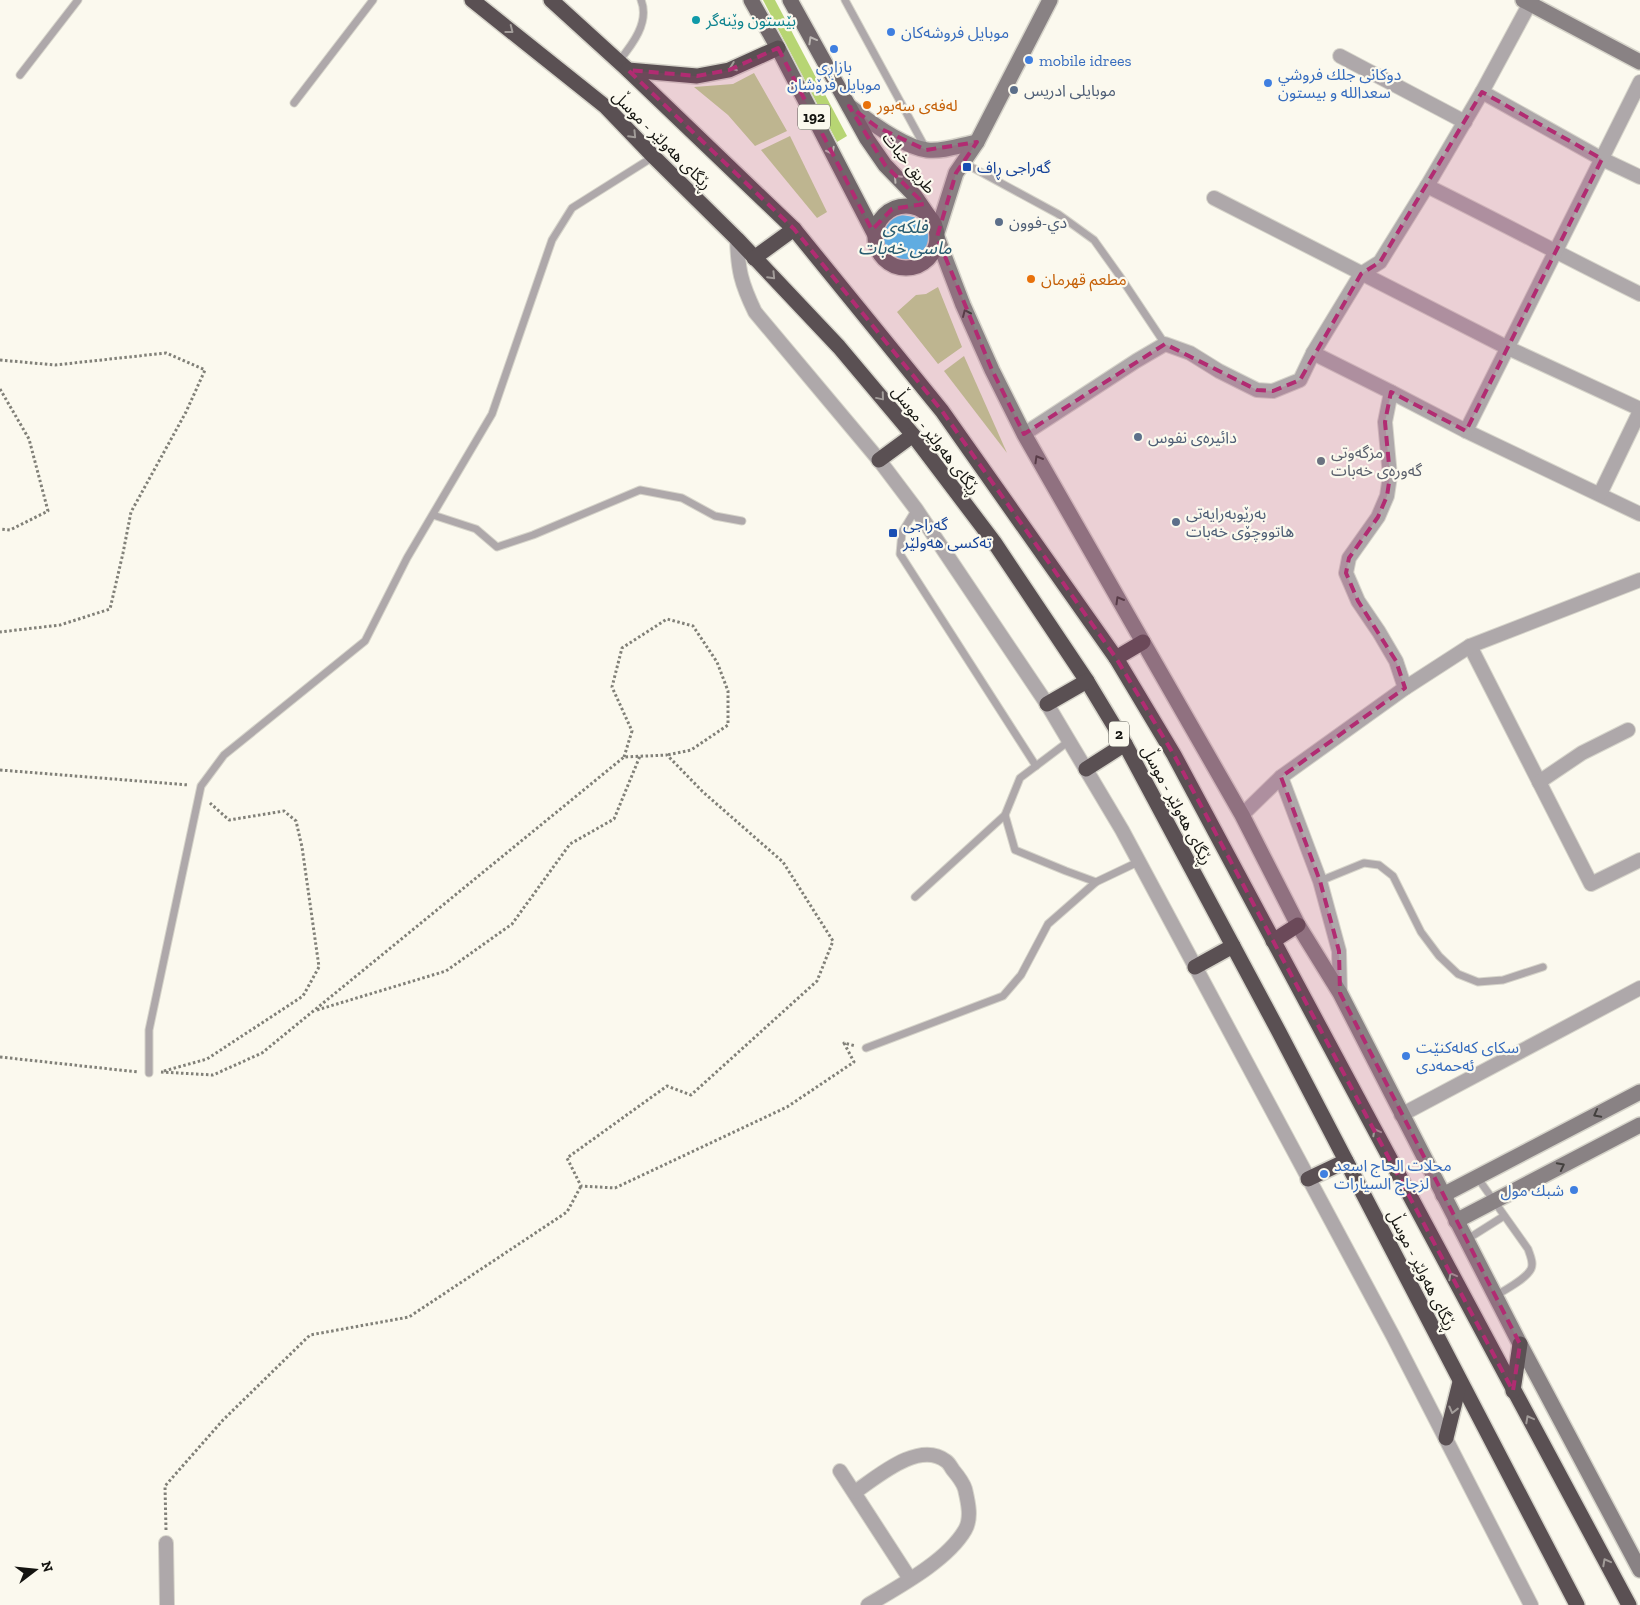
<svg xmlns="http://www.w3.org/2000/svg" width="1640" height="1605" font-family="'Zilla Slab','Noto Sans Arabic',serif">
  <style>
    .green { fill: #c2d798 }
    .forest { fill: #b7d573 }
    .water { fill: #4dccfd }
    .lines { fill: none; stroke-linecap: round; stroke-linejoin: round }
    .lane-casing { stroke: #d6d4ca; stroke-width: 9 }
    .street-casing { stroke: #d6d4ca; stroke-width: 16 }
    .secondary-casing { stroke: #d6d4ca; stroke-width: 18 }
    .primary-casing { stroke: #d6d4ca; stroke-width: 18 }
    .highway-casing { stroke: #d6d4ca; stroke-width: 18 }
    .path { stroke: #818078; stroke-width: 3; stroke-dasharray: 2.5 2.5; stroke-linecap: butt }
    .lane { stroke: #aea8aa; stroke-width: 7 }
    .street { stroke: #aea8aa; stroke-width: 14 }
    .secondary { stroke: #898284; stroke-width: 15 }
    .primary { stroke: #70676a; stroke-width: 15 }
    .highway { stroke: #5a5053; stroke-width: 15 }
    .oneway { stroke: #a29c99 }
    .oneway2 { stroke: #bcb7b3 }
    .oneway3 { stroke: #43403e }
    .marked { fill: #b12c72; fill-opacity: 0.2; stroke: #b12c72; stroke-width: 4; stroke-dasharray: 10 6; stroke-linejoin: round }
    .culture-dot { fill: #0f9aa8; stroke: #fbf9ee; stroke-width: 2 }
    .shop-dot { fill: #3f7fe0; stroke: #fbf9ee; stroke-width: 2 }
    .service-dot { fill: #5c6f8a; stroke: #fbf9ee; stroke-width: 2 }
    .food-dot { fill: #e8710a; stroke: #fbf9ee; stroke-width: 2 }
    .transit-dot { fill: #1a4fb4; stroke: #fbf9ee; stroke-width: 2 }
    .worship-dot { fill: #6b7280; stroke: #fbf9ee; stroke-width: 2 }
    .labels { text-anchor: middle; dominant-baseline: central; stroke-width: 4.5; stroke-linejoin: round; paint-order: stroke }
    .shield { fill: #fbf9ee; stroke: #595953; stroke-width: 1 }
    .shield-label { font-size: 15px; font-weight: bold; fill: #141410 }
    .culture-label { font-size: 16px; fill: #0d838f; stroke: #fbf9ee; text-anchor: start }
    .shop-label { font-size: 16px; fill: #366cbe; stroke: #fbf9ee; text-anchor: start }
    .service-label { font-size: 16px; fill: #4e5e75; stroke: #fbf9ee; text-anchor: start }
    .food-label { font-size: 16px; fill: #c56008; stroke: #fbf9ee; text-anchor: start }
    .street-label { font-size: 16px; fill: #141410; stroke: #fbf9ee }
    .transit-label { font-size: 16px; fill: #164399; stroke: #fbf9ee; text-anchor: start }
    .worship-label { font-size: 16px; fill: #5b616d; stroke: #fbf9ee; text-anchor: start }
    .water-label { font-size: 18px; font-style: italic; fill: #295c71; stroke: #fbf9ee }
  </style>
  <rect width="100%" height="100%" fill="#fbf9ee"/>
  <!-- green -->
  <g class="green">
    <path d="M754 73 787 131 755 146 728 115 694 87 733 84Z"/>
    <path d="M790 136 827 212 817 218 761 150Z"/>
    <path d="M938 287 962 347 938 364 897 312 916 295 926 294Z"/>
    <path d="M964 356 1007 453 944 371Z"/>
  </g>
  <!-- forest -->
  <path class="forest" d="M763 0H775L847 136 837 142Z"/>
  <!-- water -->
  <path class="water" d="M902 215 914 217 927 227 929 243C924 248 919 257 912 259 880 269 868 219 902 215Z"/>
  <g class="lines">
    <defs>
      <g id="lane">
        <path d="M845 0 926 149"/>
        <path d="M619 61C632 45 650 22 641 0"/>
        <path d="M20 75 78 0"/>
        <path d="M294 103 373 0"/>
        <path d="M964 163 1058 214 1094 240 1119 275 1165 344"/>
        <path d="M916 509 902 532 900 554 1036 766"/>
        <path d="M433 515 476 529 497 547 533 535 640 490 682 498 715 516 742 521"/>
        <path d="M1069 741 1020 778 1005 815 1015 850 1066 871 1096 882 1138 862"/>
        <path d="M1320 881 1364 863 1379 865 1393 876 1421 932 1439 956 1458 974 1478 982 1503 980 1543 967"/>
        <path d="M915 897 1005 815"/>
        <path d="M866 1048 1003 996 1021 975 1048 924 1096 882"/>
        <path d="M149 1073V1030L201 786 224 755 365 641 407 558 492 414 552 240 572 208 653 157"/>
        <path d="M1477 1177 1528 1249C1530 1255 1534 1263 1531 1269 1526 1279 1505 1290 1495 1296"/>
        <path d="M1466 1240 1504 1216"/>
      </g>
      <g id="street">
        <path d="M1340 56 1465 122"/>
        <path d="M1482 92 1602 159 1640 177"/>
        <path d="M1427 186C1498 221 1569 259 1640 294"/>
        <path d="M1214 198 1508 348 1640 409"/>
        <path d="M737 239C738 270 741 283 755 312L879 460 916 509 1047 704 1069 741 1122 830 1393 1336 1531 1605"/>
        <path d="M1313 353 1391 392 1466 431 1640 514"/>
        <path d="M1391 392 1385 422 1390 476 1387 496 1378 517 1349 558 1346 573 1358 601 1379 632 1396 661 1405 688"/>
        <path d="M1466 431 1640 82"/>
        <path d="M1024 434 1136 361 1165 344 1190 353 1219 371 1257 390 1273 391 1300 380 1313 353 1361 274 1380 262 1427 186 1482 92 1530 3"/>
        <path d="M1600 494 1640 411"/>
        <path d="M1470 646 1591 884 1640 860"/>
        <path d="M1281 777 1320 881 1339 951 1340 993"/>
        <path d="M1539 782 1582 753 1628 730"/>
        <path d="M1242 815 1281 777 1405 688 1470 646 1640 580"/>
        <path d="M1401 1115 1640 988"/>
        <path d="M840 1471 910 1579"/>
        <path d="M855 1492C877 1477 919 1440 946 1461 949 1463 951 1467 953 1470 958 1476 963 1482 965 1489 968 1502 972 1518 965 1530 947 1561 898 1587 868 1605"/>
        <path d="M166 1543 167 1605"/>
      </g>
      <g id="secondary">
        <path d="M1523 0 1640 62"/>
        <path d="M849 106C867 120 903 147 927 150 943 152 961 145 977 142"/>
        <path d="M937 233 956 173 977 142 1050 0"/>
        <path d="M937 237 963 305 992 370 1024 434 1242 815 1298 925 1340 993 1520 1344 1640 1570"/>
        <path d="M1443 1195 1640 1092"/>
        <path d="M1456 1221 1640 1125"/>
      </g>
      <g id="primary">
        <path d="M751 0 778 48 875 235"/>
        <path d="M790 0 867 139 885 165 915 196 928 215"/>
        <circle cx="906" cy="237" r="31"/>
      </g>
      <g id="highway">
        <path d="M472 0 606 107 654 157 737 239 839 347 913 435 994 542 1087 681 1125 744 1279 1032 1577 1605"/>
        <path d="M551 0 628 70 794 229 942 411 1116 658 1174 755 1629 1605"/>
        <path d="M628 70 697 76 729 70 778 48"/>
        <path d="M754 258 794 229"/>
        <path d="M879 460 913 435"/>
        <path d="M1116 658 1143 642"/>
        <path d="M1047 704 1087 681"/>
        <path d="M1086 769 1125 744"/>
        <path d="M1273 941 1298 925"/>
        <path d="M1195 967 1233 946"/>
        <path d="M1308 1179 1346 1161"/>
        <path d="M1513 1391 1520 1344"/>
        <path d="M1446 1438 1460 1382"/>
      </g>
    </defs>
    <!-- lane casing -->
    <use href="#lane" class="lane-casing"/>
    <!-- street casing -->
    <use href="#street" class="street-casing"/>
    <!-- secondary casing -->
    <use href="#secondary" class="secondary-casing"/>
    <!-- primary casing -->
    <use href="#primary" class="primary-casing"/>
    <!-- highway casing -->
    <use href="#highway" class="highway-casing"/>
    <!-- path -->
    <g class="path">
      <path d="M0 360 55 365 166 353 205 370 186 412 131 512 123 553 110 609 60 625 0 632"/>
      <path d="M0 389 29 439 48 511 10 530 0 529"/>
      <path d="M624 757 632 731 612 687 622 648 667 619 693 626 717 662 728 691V725L691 750 667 755"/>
      <path d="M0 770 189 785"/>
      <path d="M317 1010 446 971 512 924 570 844 614 819 640 756"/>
      <path d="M0 1057 138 1072"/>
      <path d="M164 1071 207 1059 303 996 319 967 302 847 296 821 284 811 229 820 210 803"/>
      <path d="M161 1072 213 1075 262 1053 624 757 667 755 703 792 783 862 833 941 817 981 691 1095 667 1086 567 1158 581 1186 615 1188 787 1107 854 1062 844 1043 856 1046"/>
      <path d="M166 1530 165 1486 223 1420 310 1335 409 1317 567 1212 581 1186"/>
    </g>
    <!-- lane -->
    <use href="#lane" class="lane"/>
    <!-- street -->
    <use href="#street" class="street"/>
    <!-- secondary -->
    <use href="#secondary" class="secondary"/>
    <!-- primary -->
    <use href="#primary" class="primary"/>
    <!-- highway -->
    <use href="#highway" class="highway"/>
  </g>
  <!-- one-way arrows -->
  <defs><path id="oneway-chevron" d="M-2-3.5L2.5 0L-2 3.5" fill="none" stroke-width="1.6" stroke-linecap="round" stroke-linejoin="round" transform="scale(1.25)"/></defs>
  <g class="oneway">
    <use href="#oneway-chevron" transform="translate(510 30) rotate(38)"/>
    <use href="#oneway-chevron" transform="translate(733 67) rotate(159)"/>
    <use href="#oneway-chevron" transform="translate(633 135) rotate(46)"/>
    <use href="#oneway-chevron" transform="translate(772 276) rotate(46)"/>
    <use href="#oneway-chevron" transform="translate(881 397) rotate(50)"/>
    <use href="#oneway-chevron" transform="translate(1376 1132) rotate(-118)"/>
    <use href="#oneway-chevron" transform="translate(1452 1276) rotate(-118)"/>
    <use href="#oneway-chevron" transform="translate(1453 1410) rotate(104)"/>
    <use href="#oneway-chevron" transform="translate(1529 1419) rotate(-118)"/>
    <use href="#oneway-chevron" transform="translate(1606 1562) rotate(-118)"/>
  </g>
  <g class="oneway2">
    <use href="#oneway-chevron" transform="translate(812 40) rotate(-119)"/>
    <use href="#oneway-chevron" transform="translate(831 151) rotate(63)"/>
    <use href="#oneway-chevron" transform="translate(897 178) rotate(-133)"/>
  </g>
  <g class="oneway3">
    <use href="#oneway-chevron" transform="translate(966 313) rotate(-114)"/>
    <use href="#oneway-chevron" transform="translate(1038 459) rotate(-120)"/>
    <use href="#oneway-chevron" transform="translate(1119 600) rotate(-120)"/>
    <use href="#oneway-chevron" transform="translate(1597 1114) rotate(152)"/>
    <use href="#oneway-chevron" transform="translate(1561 1166) rotate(-27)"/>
  </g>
  <!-- marked area -->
  <path class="marked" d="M778 48 872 230 892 209 924 204 885 165 849 106 877 127 926 150 977 142 956 173 937 237 992 370 1024 434 1165 344 1257 390 1273 391 1300 380 1361 274 1380 262 1482 92 1602 159 1466 431 1391 392 1385 422 1390 476 1387 496 1378 517 1349 558 1346 573 1358 601 1396 661 1405 688 1281 777 1320 881 1339 951 1340 993 1520 1344 1513 1391 1174 755 1116 658 942 411 794 229 628 70 697 76 729 70Z"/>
  <!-- markers -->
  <circle class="culture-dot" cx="696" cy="20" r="5"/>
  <g class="shop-dot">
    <circle cx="891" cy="32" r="5"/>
    <circle cx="834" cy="49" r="5"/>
    <circle cx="1029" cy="60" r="5"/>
    <circle cx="1268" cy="83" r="5"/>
    <circle cx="1406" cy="1056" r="5"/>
    <circle cx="1324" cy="1174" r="5"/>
    <circle cx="1574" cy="1190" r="5"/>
  </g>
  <g class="service-dot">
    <circle cx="1014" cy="90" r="5"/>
    <circle cx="999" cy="222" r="5"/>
    <circle cx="1138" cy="437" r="5"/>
    <circle cx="1176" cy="522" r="5"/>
  </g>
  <g class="food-dot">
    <circle cx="867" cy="105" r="5"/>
    <circle cx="1031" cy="279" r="5"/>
  </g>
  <g class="transit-dot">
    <rect x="962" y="162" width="10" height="10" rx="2.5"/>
    <rect x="888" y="528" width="10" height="10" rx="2.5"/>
  </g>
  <circle class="worship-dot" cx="1321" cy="461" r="5"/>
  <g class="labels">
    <!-- shield labels -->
    <g class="shield">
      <rect x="798" y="104.5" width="32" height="25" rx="4"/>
      <rect x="1109" y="721.5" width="20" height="25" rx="4"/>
    </g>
    <g class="shield-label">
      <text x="814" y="117">192</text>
      <text x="1119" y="734">2</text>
    </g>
    <!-- culture labels -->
    <g class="culture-label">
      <text x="706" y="20">بێستون وێنەگر</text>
    </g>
    <!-- shop labels -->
    <g class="shop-label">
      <text x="901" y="32">موبایل فروشەکان</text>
      <text x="1039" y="60">mobile idrees</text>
      <text x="834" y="66" text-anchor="middle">بازاڕی<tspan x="834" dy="18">موبایل فرۆشان</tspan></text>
      <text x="1278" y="74">دوكانى جلك فروشي<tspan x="1278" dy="18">سعدالله و بيستون</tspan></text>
      <text x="1416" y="1047">سکای کەلەکنێت<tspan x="1416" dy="18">ئەحمەدی</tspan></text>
      <text x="1334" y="1165">محلات الحاج اسعد<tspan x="1334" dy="18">لزجاج السيارات</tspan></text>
      <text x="1564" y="1190" text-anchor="end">شبك مول</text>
    </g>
    <!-- service labels -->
    <g class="service-label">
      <text x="1024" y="90">موبايلى ادريس</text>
      <text x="1009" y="222">دي-فوون</text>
      <text x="1148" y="437">دائیرەی نفوس</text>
      <text x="1186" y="513">به‌رێوبه‌رایه‌تی<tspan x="1186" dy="18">هاتووچۆی خه‌بات</tspan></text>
    </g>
    <!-- food labels -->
    <g class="food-label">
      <text x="877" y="105">لەفەی سەبور</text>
      <text x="1041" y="279">مطعم قهرمان</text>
    </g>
    <!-- street labels -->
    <g class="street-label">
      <text transform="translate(662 140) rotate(45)">ڕێگای هەولێر - موسڵ</text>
      <text transform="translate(909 163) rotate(51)">طريق خبات</text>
      <text transform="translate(936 440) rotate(52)">ڕێگای هەولێر - موسڵ</text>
      <text transform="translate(1177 805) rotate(62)">ڕێگای هەولێر - موسڵ</text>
      <text transform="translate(1422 1270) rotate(63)">ڕێگای هەولێر - موسڵ</text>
    </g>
    <!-- transit labels -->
    <g class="transit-label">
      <text x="977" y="167">گەراجی ڕاف</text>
      <text x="903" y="524">گەراجی<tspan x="903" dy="18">تەکسی هەولێر</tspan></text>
    </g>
    <!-- worship labels -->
    <g class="worship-label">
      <text x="1331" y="452">مزگەوتى<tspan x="1331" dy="18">گەورەى خەبات</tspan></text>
    </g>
    <!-- water labels -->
    <g class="water-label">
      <text x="905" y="227">فلکەی<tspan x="905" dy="21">ماسی خەبات</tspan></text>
    </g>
  </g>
  <!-- north arrow -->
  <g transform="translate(35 1570) rotate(74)" stroke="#fbf9ee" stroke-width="4" paint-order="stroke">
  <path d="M0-4L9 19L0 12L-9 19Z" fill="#141410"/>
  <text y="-8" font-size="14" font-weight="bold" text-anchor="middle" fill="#141410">N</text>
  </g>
</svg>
